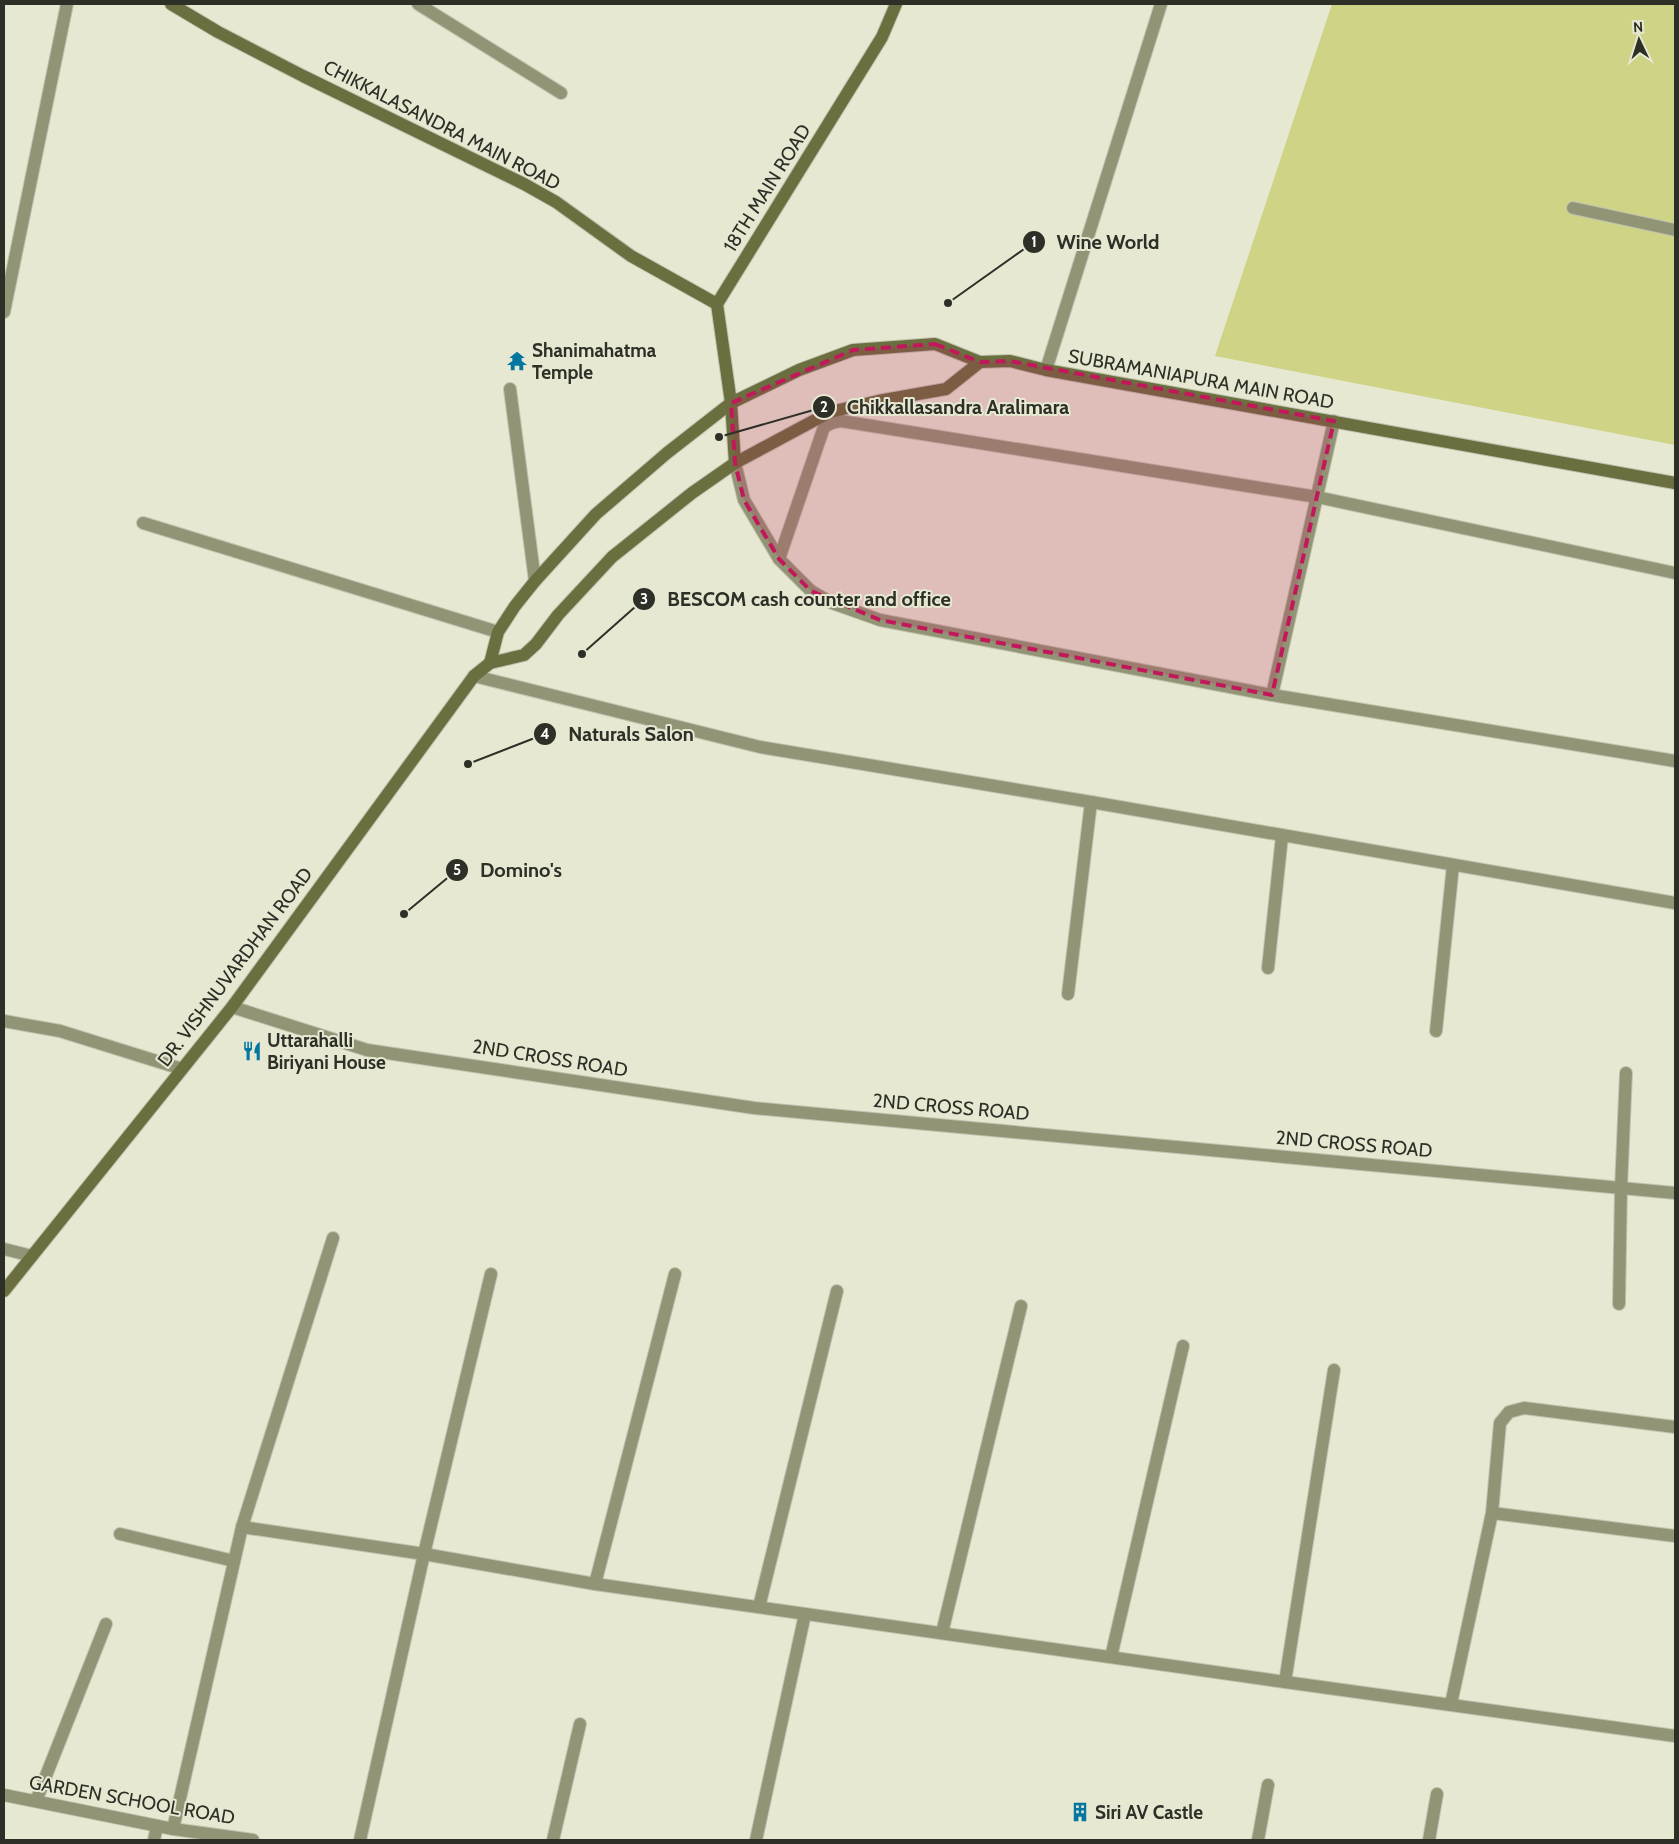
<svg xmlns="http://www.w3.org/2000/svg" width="1679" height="1844" font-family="Cabin,sans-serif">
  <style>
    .green { fill: #ced386 }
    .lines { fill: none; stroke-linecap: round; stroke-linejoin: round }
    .lane-casing { stroke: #c1c3b0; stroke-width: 14 }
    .street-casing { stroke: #c1c3b0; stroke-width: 14 }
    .secondary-casing { stroke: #c1c3b0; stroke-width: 14 }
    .lane { stroke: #929575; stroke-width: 12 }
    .street { stroke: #929575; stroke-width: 12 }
    .secondary { stroke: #6b6e3e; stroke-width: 12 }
    .marked { fill: #c2185b; fill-opacity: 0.2; stroke: #c2185b; stroke-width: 4; stroke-dasharray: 10 6; stroke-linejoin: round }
    .labels { text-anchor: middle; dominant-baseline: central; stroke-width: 4; stroke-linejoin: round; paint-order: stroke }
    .street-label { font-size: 19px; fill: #2e2f26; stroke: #e6e8d2 }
    .poi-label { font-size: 19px; font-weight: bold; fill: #2e2f26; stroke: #e6e8d2; text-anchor: start }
    .leader { fill: none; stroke: #2e2f26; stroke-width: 2 }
    .callout-dot { fill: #2e2f26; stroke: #e6e8d2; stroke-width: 2 }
    .mark-label { font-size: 15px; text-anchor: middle; font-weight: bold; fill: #fff }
    .callout-label { font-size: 20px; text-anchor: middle; font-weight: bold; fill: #2e2f26; stroke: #e6e8d2; stroke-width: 4; stroke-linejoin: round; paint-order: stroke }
  </style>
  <rect width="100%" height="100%" fill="#e6e8d2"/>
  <!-- green -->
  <path class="green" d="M1332 4H1675V445L1215 356Z"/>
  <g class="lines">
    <defs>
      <g id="lane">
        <path d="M418 4 561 93"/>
        <path d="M1573 208 1675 230"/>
        <path d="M36 1801 106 1624"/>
      </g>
      <g id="street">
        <path d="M4 312 67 4"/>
        <path d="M1046 370 1161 4"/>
        <path d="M510 389 535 581"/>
        <path d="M735 463 744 500 779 559 811 591 832 603 880 620 1272 695 1675 761"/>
        <path d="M143 523 498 632"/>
        <path d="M779 559 824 427 832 423 841 421 1317 497 1675 573"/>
        <path d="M474 676 760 747 1091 802 1675 903"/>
        <path d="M1272 695 1334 421"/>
        <path d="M1268 968 1282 836"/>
        <path d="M1068 994 1091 802"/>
        <path d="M232 1007 367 1050 754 1108 1675 1193"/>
        <path d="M4 1021 60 1031 182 1069"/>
        <path d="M1436 1031 1453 865"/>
        <path d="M4 1249 32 1256"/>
        <path d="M1619 1304 1621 1188 1626 1073"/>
        <path d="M1492 1513 1675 1536"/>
        <path d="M242 1527 424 1554 595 1584 1285 1682 1675 1736"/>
        <path d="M120 1534 234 1561"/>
        <path d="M595 1584 675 1274"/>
        <path d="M759 1607 837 1291"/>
        <path d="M942 1633 1021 1306"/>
        <path d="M1111 1657 1183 1346"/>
        <path d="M1285 1682 1334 1370"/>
        <path d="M1451 1704 1492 1513 1500 1423 1509 1412 1524 1408 1675 1427"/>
        <path d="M4 1795 173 1829 253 1840"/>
        <path d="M173 1829 242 1527 333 1238"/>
        <path d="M154 1840 157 1826"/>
        <path d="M360 1840 424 1554 491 1274"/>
        <path d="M553 1840 580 1724"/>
        <path d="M756 1840 805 1614"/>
        <path d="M1258 1840 1268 1785"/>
        <path d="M1429 1840 1437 1794"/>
      </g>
      <g id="secondary">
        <path d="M171 4 218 32 303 76 524 184 556 202 631 256 717 304"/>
        <path d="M735 463 731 403 717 304 882 37 896 4"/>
        <path d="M490 663 498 632 515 606 535 581 596 514 667 453 731 403 799 370 853 350 935 344 980 362 1010 361 1046 370 1675 483"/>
        <path d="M4 1291 232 1007 474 676 490 663 524 655 536 644 558 615 612 557 692 493 735 463 830 412 878 401 946 389 980 362"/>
      </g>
    </defs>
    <!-- lane casing -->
    <use href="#lane" class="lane-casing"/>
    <!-- street casing -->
    <use href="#street" class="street-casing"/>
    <!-- secondary casing -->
    <use href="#secondary" class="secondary-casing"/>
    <!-- lane -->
    <use href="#lane" class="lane"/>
    <!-- street -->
    <use href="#street" class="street"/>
    <!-- secondary -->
    <use href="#secondary" class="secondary"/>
  </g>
  <!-- marked area -->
  <path class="marked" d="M935 344 980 362 1010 361 1334 421 1272 695 880 620 811 591 779 559 744 500 735 463 731 403 853 350Z"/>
  <!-- icons -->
  <defs>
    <symbol id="temple-bare" viewBox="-9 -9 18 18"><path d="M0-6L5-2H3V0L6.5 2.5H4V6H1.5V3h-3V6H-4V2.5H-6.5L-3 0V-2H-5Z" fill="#0476a0" stroke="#e6e8d2" stroke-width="2.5" paint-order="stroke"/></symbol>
    <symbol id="restaurant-bare" viewBox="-9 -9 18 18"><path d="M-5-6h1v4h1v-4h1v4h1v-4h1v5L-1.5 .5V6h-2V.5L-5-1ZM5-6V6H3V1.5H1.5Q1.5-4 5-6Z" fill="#0476a0" stroke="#e6e8d2" stroke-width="2.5" paint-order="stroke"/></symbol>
    <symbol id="building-bare" viewBox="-9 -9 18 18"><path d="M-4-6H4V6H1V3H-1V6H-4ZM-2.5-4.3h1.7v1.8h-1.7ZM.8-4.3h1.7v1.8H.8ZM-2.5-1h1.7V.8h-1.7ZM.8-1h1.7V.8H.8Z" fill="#0476a0" stroke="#e6e8d2" stroke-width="2.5" paint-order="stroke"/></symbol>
  </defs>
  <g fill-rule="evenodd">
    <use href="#temple-bare" x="503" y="347" width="28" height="28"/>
    <use href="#restaurant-bare" x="238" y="1037" width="28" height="28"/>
    <use href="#building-bare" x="1066" y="1798" width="28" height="28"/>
  </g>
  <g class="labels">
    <!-- street labels -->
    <g class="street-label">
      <text transform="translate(442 125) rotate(27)">CHIKKALASANDRA MAIN ROAD</text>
      <text transform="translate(767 188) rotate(-58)">18TH MAIN ROAD</text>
      <text transform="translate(1201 379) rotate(10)">SUBRAMANIAPURA MAIN ROAD</text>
      <text transform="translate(235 967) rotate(-53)">DR. VISHNUVARDHAN ROAD</text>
      <text transform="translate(550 1058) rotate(9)">2ND CROSS ROAD</text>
      <text transform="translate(951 1107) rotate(5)">2ND CROSS ROAD</text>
      <text transform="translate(1354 1144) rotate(5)">2ND CROSS ROAD</text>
      <text transform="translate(132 1800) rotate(10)">GARDEN SCHOOL ROAD</text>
    </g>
    <!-- poi labels -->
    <g class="poi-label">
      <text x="532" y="350">Shanimahatma<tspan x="532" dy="22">Temple</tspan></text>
      <text x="267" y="1040">Uttarahalli<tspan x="267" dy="22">Biriyani House</tspan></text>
      <text x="1095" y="1812">Siri AV Castle</text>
    </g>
  </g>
  <!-- callouts -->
  <path class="leader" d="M948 303L1034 242M719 437L824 407M582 654L644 599M468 764L545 734M404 914L457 870"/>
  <g class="callout-dot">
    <circle cx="948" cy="303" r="5"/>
    <circle cx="719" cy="437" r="5"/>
    <circle cx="582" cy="654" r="5"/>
    <circle cx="468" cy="764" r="5"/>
    <circle cx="404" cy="914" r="5"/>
    <circle cx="1034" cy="242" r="12"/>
    <circle cx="824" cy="407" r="12"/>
    <circle cx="644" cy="599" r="12"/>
    <circle cx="545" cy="734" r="12"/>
    <circle cx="457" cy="870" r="12"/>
  </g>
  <g class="mark-label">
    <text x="1034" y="247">1</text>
    <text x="824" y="412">2</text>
    <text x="644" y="604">3</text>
    <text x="545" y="739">4</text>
    <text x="457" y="875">5</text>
  </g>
  <g class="callout-label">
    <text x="1108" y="249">Wine World</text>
    <text x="958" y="414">Chikkallasandra Aralimara</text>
    <text x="809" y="606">BESCOM cash counter and office</text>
    <text x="631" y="741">Naturals Salon</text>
    <text x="521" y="877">Domino's</text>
  </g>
  <!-- border -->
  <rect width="1679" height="1844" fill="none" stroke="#2e2f26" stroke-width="10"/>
  <!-- north arrow -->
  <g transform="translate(1639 40) rotate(356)" stroke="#e6e8d2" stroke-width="4" paint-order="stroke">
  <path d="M0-4L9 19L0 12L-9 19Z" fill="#2e2f26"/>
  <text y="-8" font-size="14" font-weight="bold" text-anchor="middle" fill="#2e2f26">N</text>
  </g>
</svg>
